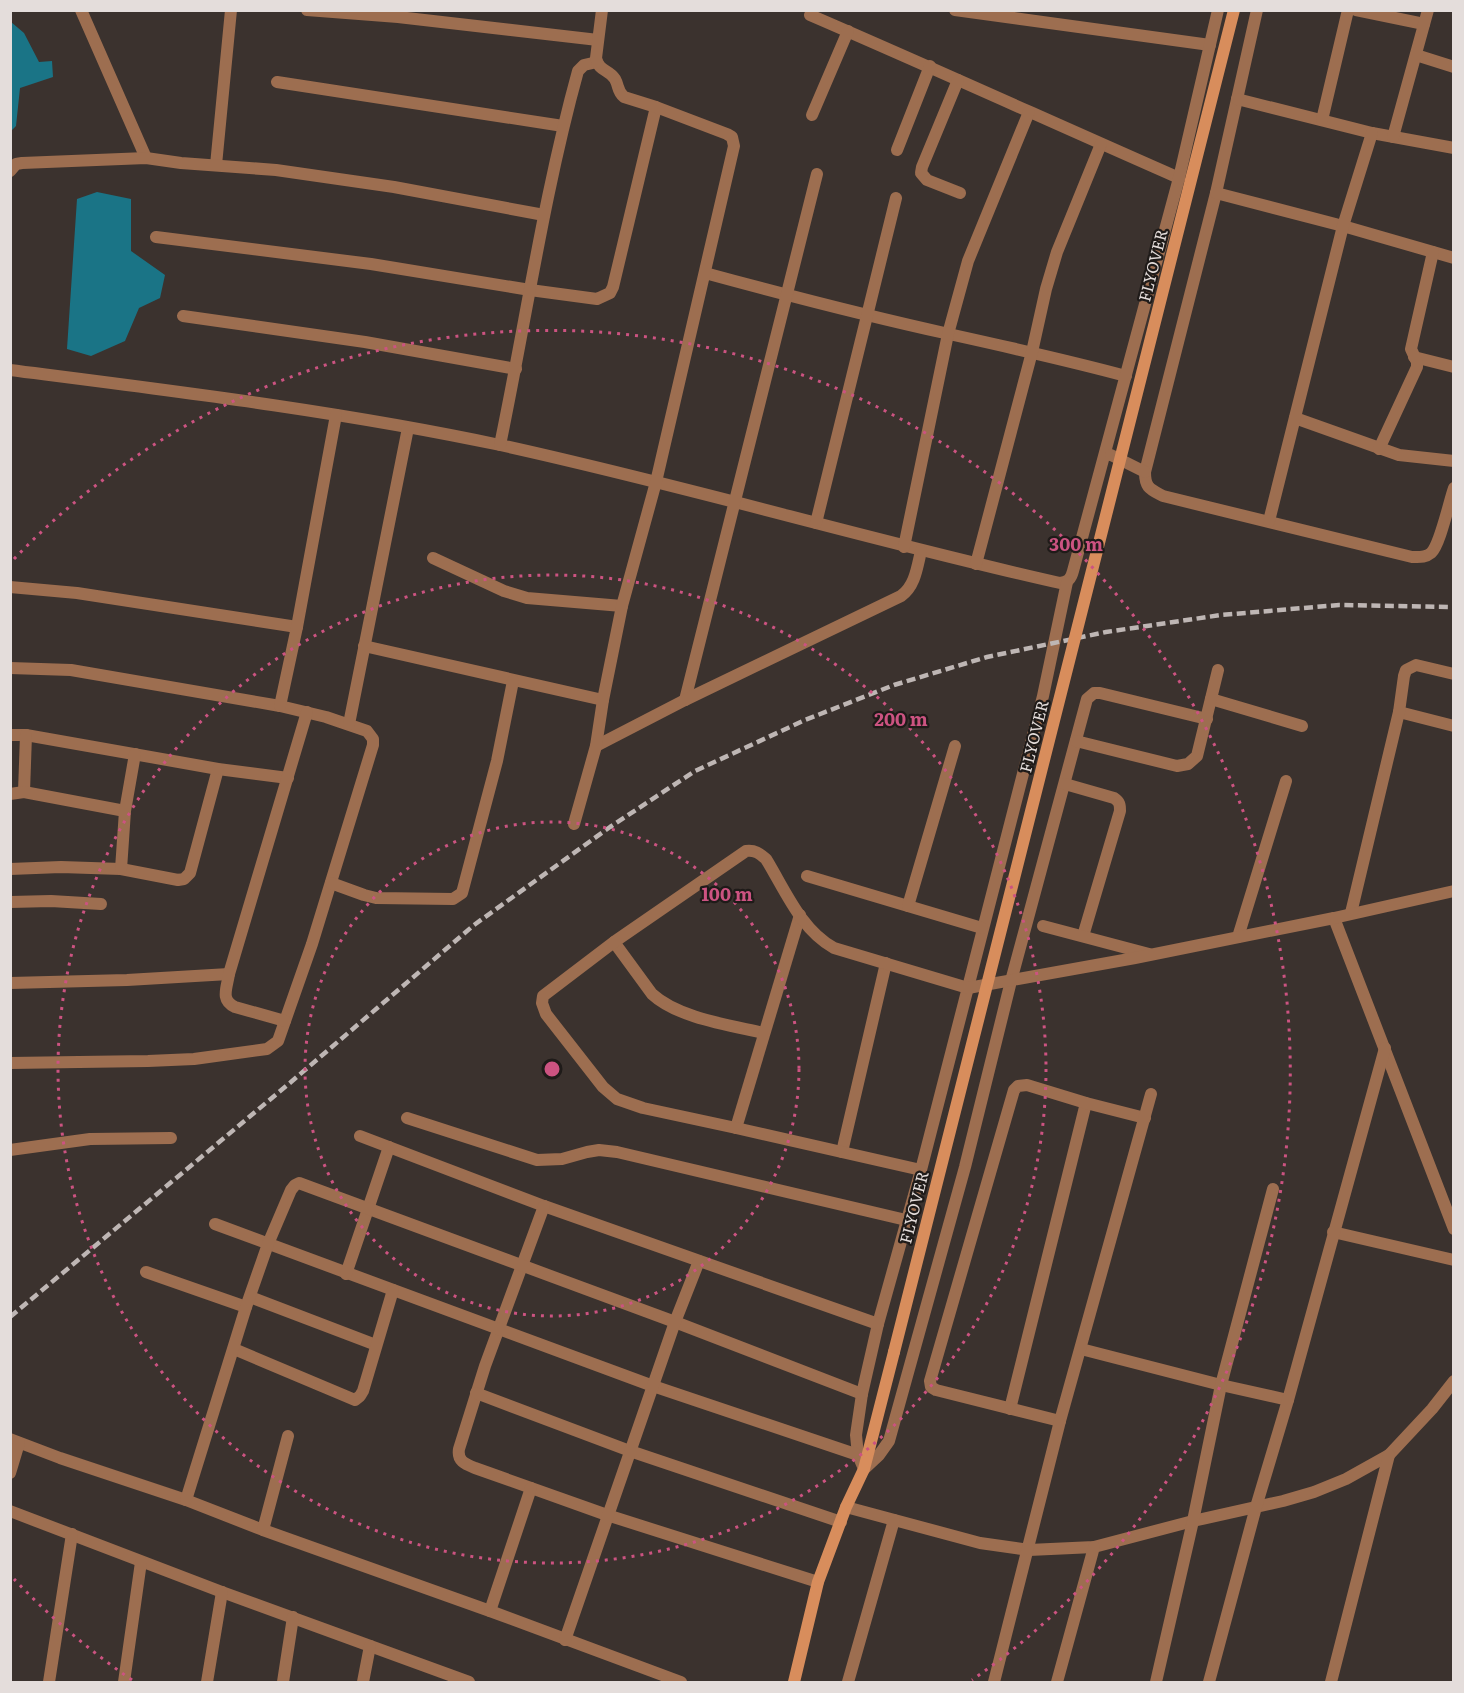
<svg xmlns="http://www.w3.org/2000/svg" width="1464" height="1693" font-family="Literata,serif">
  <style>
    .water { fill: #1a7486 }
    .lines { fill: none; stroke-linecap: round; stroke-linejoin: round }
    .street { stroke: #9d6e50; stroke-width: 12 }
    .secondary { stroke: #d88d5c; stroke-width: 12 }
    .rail { stroke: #beb6b4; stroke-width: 4.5; stroke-dasharray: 9 4.5; stroke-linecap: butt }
    .secondary-bridge { stroke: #d88d5c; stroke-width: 12 }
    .ring { fill: none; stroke: #cc5381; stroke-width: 3; stroke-dasharray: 3 6 }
    .labels { text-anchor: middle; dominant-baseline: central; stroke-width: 4.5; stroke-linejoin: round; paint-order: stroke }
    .street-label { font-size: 16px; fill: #e4dddb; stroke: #1f1b19 }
    .centre { fill: #cc5381; stroke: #1f1b19; stroke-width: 3 }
    .ring-label { font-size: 18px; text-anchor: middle; font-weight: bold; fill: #cc5381; stroke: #1f1b19; stroke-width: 4.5; stroke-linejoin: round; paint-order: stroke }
  </style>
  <rect width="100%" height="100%" fill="#3b322e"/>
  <!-- water -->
  <g class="water">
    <path d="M11 22 24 33 39 62 52 61 53 77 20 88 16 126 11 131Z"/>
    <path d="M97 192 131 199V251L165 275 160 298 139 308 125 341 91 356 67 349 77 199Z"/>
  </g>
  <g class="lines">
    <!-- street -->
    <g class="street">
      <path d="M81 10 146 158"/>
      <path d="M307 10 398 17 598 40"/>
      <path d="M955 10 1210 45"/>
      <path d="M1257 10 1216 193 1145 472C1145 488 1150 489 1163 496L1412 557C1419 557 1425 558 1431 553 1440 545 1449 502 1454 488"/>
      <path d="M1356 10 1424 24"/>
      <path d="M810 15C933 68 1056 124 1179 178"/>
      <path d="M1416 55 1454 67"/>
      <path d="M958 80 922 167 921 173 927 180 960 193"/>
      <path d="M277 82 563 126"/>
      <path d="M1237 99 1372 133 1454 148"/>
      <path d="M812 115 848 31"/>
      <path d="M1322 120 1348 10"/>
      <path d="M1393 137 1428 10"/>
      <path d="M897 150 930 66"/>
      <path d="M216 165 231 10"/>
      <path d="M10 171 16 164 22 163 146 158 181 163 276 170 394 187 544 215"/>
      <path d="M1216 193 1343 226 1454 258"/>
      <path d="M156 237 371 264 530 290 597 299 610 293 613 287 656 107"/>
      <path d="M705 273C786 295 867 316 949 334 1008 347 1067 360 1126 376"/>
      <path d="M183 316 365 342 516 369"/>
      <path d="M1414 357 1454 367"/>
      <path d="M10 370C174 391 339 411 500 445 688 486 872 541 1060 583 1068 582 1071 579 1073 571L1179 178 1218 10"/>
      <path d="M1295 418 1399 455 1454 461"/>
      <path d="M500 445C526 320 544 194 578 71L584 65 597 62"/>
      <path d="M1379 449 1417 367V362L1411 349 1433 252"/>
      <path d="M1111 455 1145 472"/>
      <path d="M1269 521 1343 226 1372 133"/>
      <path d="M816 523 896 198"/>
      <path d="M904 547 948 334 968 261 1029 112"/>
      <path d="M433 558 504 591 527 598 622 606"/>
      <path d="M976 564 1032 352 1046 289 1057 252 1101 144"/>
      <path d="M1067 582 1043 696 921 1170 878 1324 862 1394 856 1435 858 1455 864 1469 879 1455 889 1441 965 1167 1011 981 1087 699 1094 693H1100L1207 719"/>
      <path d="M10 587 77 593 297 627"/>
      <path d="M364 646 603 700"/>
      <path d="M10 668 71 670 280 706 326 717 367 731 373 739V745L312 944 278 1041 267 1049 194 1059 148 1061 10 1063"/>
      <path d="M1211 699 1302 726"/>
      <path d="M685 700 817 174"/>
      <path d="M280 706 297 627 336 415"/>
      <path d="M1399 712 1454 726"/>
      <path d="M349 724 408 428"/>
      <path d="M10 735H26L218 769 288 778"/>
      <path d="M1076 741 1177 766 1188 764 1197 756 1218 670"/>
      <path d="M596 746 685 700 901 596C915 586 917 568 921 551"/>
      <path d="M1065 784 1114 798C1120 802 1120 805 1120 811L1083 936"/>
      <path d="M24 792 26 735"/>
      <path d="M10 794 24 792 125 811"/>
      <path d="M574 824 596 746 603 700 622 606 656 482 734 146 732 137 727 134 656 107 624 97C617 91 619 86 615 79 609 69 599 72 596 58L602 10"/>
      <path d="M10 869 61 867 121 869 178 880 184 879 190 873 218 769"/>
      <path d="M121 869 125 811 135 754"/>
      <path d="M807 876 982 928"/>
      <path d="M331 883 364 895 376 898 453 899 462 893 497 761 513 681"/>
      <path d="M10 902 51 901 101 904"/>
      <path d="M908 906 955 746"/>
      <path d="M1351 913 1399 712 1404 676 1406 670 1416 665 1454 674"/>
      <path d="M1334 918 1454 1229"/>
      <path d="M1043 926 1149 954"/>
      <path d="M1238 937 1286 781"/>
      <path d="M614 942 652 994C678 1018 729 1025 764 1033"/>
      <path d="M10 983 127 980 229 974"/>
      <path d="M285 1021 235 1007C220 1000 227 988 229 974L307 712"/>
      <path d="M407 1118 537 1160 562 1159 587 1152 599 1150 617 1152 906 1220"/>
      <path d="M736 1128 800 915"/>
      <path d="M360 1136 544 1206 878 1324"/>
      <path d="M10 1150 90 1139 171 1138"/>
      <path d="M842 1152 886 963"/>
      <path d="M921 1170 736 1128 643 1108 617 1099 603 1087 546 1014 542 1003 543 996 614 942 746 851C755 850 759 853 766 859 785 890 801 930 834 948L968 988 1135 958 1334 918 1454 891"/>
      <path d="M544 1206 485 1366 459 1449C457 1461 465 1464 475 1468L607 1515 818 1582"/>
      <path d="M215 1224 653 1386 858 1455"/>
      <path d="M1333 1232 1454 1260"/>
      <path d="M146 1272 246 1307"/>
      <path d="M346 1274 389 1147"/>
      <path d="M250 1297 376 1345"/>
      <path d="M234 1349 355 1400 360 1396 363 1391 393 1290"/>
      <path d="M1081 1349 1221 1385 1288 1400"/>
      <path d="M476 1393 630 1451 841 1522"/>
      <path d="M1010 1409 1086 1103"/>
      <path d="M1060 1421 936 1390 931 1387 930 1381 1014 1090 1018 1086 1027 1085 1086 1103 1145 1118"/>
      <path d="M10 1439 60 1458 186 1500 263 1530 490 1611 681 1682"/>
      <path d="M10 1473 19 1443"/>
      <path d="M186 1500 246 1307 268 1244 291 1190 295 1185 299 1183 675 1322 862 1394"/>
      <path d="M846 1507 980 1543 1029 1550 1094 1547 1193 1521 1283 1501 1314 1492 1346 1479 1389 1455 1432 1409 1454 1381"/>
      <path d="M10 1511 222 1592 469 1682"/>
      <path d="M263 1530 288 1436"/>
      <path d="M490 1611 531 1488"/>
      <path d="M565 1640 675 1322 699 1261"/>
      <path d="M49 1682 72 1534"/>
      <path d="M124 1682 141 1562"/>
      <path d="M207 1682 222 1592"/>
      <path d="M283 1682 293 1617"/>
      <path d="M363 1682 370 1646"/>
      <path d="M848 1682 894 1520"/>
      <path d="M994 1682 1060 1421 1151 1094"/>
      <path d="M1057 1682 1094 1547"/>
      <path d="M1156 1682 1193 1521 1221 1385 1273 1189"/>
      <path d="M1209 1682 1256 1507 1288 1400 1385 1048"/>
      <path d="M1331 1682 1389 1455"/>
    </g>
    <!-- secondary -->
    <path class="secondary" d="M794 1682 818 1582 846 1507 864 1469 894 1352"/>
    <!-- rail -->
    <path class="rail" d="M10 1317 291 1082 474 925 610 827 695 771 805 720 894 685 987 657 1106 632 1221 615 1339 605 1454 607"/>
    <!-- secondary-bridge -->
    <path class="secondary-bridge" d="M894 1352 1234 10"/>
  </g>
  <!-- distance rings -->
  <g class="ring">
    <circle cx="552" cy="1069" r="247"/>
    <circle cx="552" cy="1069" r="494"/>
    <path d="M132 1680A741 741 0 0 1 14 1579M14 559A741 741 0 1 1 972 1680"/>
  </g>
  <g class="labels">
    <!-- street labels -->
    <g class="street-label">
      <text transform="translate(1152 265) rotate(-76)">FLYOVER</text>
      <text transform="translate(1033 736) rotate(-76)">FLYOVER</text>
      <text transform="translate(913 1207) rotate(-76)">FLYOVER</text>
    </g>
  </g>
  <circle cx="552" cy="1069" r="9" class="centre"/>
  <g class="ring-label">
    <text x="1076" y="551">300 m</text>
    <text x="901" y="726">200 m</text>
    <text x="727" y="901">100 m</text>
  </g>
  <!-- border -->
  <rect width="1464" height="1693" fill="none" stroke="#e4dddb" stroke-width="24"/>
</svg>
